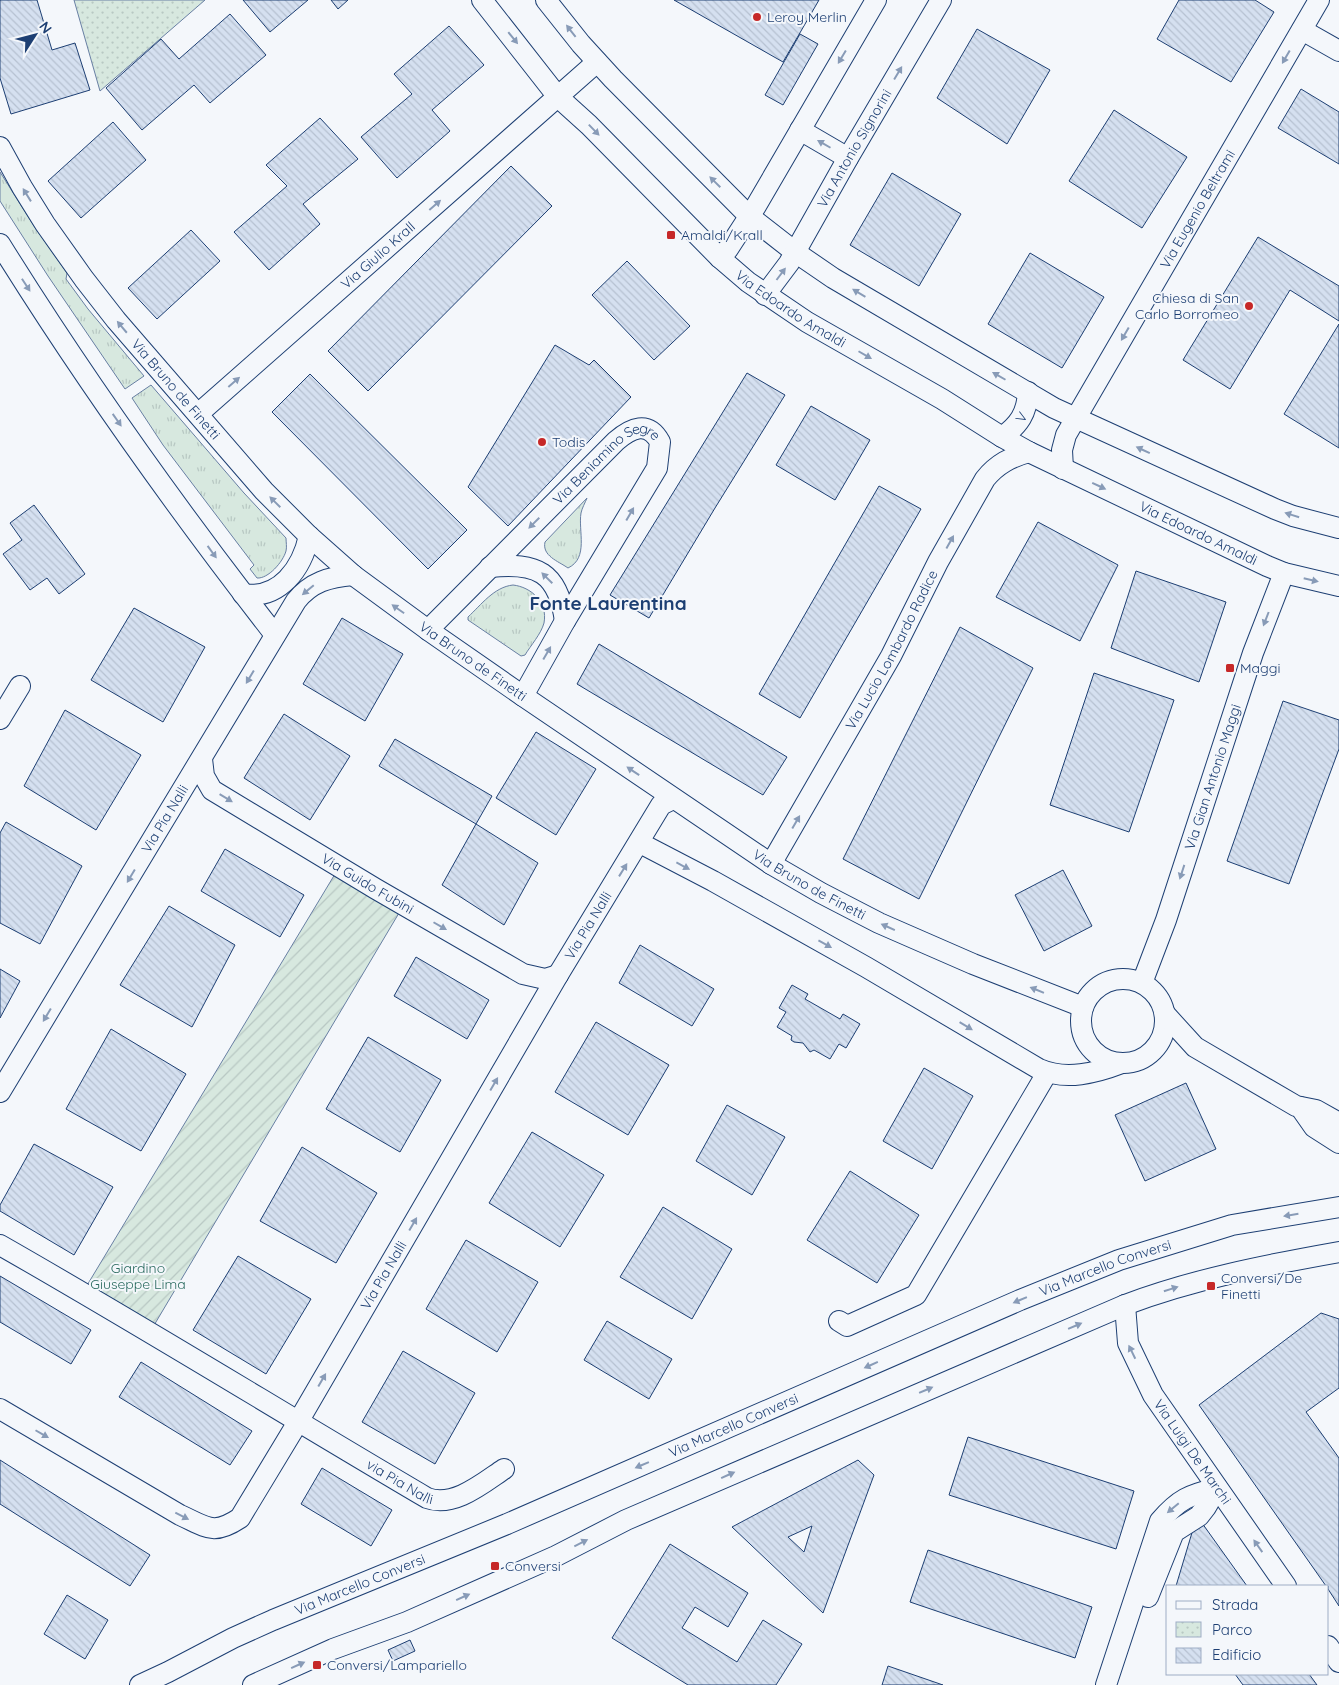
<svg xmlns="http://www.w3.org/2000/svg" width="1339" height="1685" font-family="Quicksand,sans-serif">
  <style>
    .grass { fill: url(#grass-tufts); stroke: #687fa3 }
    .park { fill: url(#park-dots); stroke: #687fa3 }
    .garden { fill: url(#garden-furrows); stroke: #687fa3 }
    .building { fill: url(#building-back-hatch); stroke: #1d3f73; fill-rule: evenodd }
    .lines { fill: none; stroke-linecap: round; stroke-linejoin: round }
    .street-casing { stroke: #1d3f73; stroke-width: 22 }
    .street { stroke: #f4f7fb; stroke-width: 20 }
    .oneway { fill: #889bb7 }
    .poi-dot { fill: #c62828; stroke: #f4f7fb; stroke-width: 2 }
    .labels { text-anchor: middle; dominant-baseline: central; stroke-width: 4; stroke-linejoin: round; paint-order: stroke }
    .poi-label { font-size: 14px; fill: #1d3f73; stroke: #f4f7fb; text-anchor: start }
    .street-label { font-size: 14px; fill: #1d3f73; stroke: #f4f7fb }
    .park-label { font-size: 14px; fill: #2c6c60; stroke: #f4f7fb }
    .district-label { font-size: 19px; font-weight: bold; fill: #1d3f73; stroke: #f4f7fb }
  </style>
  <defs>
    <pattern id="grass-tufts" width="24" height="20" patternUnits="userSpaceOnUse" patternTransform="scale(1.25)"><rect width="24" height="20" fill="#d7e8df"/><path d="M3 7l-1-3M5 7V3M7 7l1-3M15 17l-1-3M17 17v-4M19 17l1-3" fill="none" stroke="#b8c8c3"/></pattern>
    <pattern id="park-dots" width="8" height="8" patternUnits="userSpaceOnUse" patternTransform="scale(1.25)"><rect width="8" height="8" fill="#d7e8df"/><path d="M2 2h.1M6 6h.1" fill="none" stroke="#b8c8c3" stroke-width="1.8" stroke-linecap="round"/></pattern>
    <pattern id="garden-furrows" width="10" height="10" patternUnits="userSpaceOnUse" patternTransform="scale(1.25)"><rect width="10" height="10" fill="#d7e8df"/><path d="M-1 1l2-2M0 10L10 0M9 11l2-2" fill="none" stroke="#b8c8c3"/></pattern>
    <pattern id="building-back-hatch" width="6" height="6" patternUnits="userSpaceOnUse" patternTransform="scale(1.25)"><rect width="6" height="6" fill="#d5e0f0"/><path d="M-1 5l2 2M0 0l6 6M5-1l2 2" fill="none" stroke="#b6c1d1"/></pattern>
  </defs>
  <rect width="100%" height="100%" fill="#f4f7fb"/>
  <!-- grass -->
  <g class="grass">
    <path d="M0 172 34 226 67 273 66 279 88 309 144 376 125 389 48 276 0 201Z"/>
    <path d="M151 385 244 493 286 538C286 542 287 547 286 551 283 562 268 579 257 578L250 569 254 565 163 445 132 398Z"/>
    <path d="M587 498C585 503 582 508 581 513 578 531 589 558 568 568 558 561 542 556 545 542Z"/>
    <path d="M513 585C531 587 548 602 544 623 541 634 531 645 525 655L521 656 468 620V617C481 605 494 587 513 585Z"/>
  </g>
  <!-- park -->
  <path class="park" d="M74 0H205L100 91Z"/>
  <!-- garden -->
  <path class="garden" d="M335 874 399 913 150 1332 83 1292Z"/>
  <!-- building -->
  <g class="building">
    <path d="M0 0H37L52 50 75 43 90 90 11 114 0 78Z"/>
    <path d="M243 0H308L270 32Z"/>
    <path d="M331 0H348L338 9Z"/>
    <path d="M674 0H819L783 62Z"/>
    <path d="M1179 0H1255L1274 12 1231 82 1157 39Z"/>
    <path d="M230 14 266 55 210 103 194 85 142 130 106 88 161 39 179 59Z"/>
    <path d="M449 26 484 65 432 110 450 131 397 178 361 137 412 94 394 74Z"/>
    <path d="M977 29 1050 70 1007 144 937 98Z"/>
    <path d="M800 34 818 44 783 105 765 95Z"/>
    <path d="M1301 89 1339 112V164L1278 128Z"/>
    <path d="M1114 110 1187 157 1142 228 1069 181Z"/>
    <path d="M320 118 358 159 303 204 320 224 269 270 234 232 287 186 266 165Z"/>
    <path d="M113 122 146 160 81 218 48 181Z"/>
    <path d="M511 166 552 206 368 391 328 351Z"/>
    <path d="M892 173 961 214 919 286 850 245Z"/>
    <path d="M191 230 220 261 157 319 128 288Z"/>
    <path d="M1258 237 1339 286V321L1290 290 1230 389 1183 360Z"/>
    <path d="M1030 253 1104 297 1062 368 988 324Z"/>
    <path d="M627 261 690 326 654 360 592 295Z"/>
    <path d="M1339 324V448L1284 414Z"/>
    <path d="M555 345 589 365 594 360 631 397 508 526 468 487Z"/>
    <path d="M747 373 785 395 715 508 649 618 610 595Z"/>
    <path d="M310 374 467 530 428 569 272 412Z"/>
    <path d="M811 406 870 440 835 500 776 465Z"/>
    <path d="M879 486 921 509 800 718 759 694Z"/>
    <path d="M34 505 85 574 59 594 47 578 30 590 3 554 22 540 10 523Z"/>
    <path d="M1038 522 1118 565 1080 641 996 597Z"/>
    <path d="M1136 571 1226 602 1199 682 1111 648Z"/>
    <path d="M134 608 205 647 163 722 91 680Z"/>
    <path d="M342 618 403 654 365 721 303 684Z"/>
    <path d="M960 627 1033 668 919 899 843 859Z"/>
    <path d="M599 644 787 757 763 795 577 684Z"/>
    <path d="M1094 673 1174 700 1129 832 1050 805Z"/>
    <path d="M1283 701 1339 720V749L1289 884 1227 861Z"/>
    <path d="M65 710 141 755 96 830 24 786Z"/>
    <path d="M284 714 350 756 310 820 244 778Z"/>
    <path d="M536 732 596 769 556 835 496 798Z"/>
    <path d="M395 739 492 796 476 824 379 766Z"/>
    <path d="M6 822 82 866 40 944 0 923V833Z"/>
    <path d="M476 824 538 863 504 925 442 885Z"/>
    <path d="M225 849 304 895 280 937 201 891Z"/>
    <path d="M1063 870 1092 926 1044 951 1015 895Z"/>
    <path d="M169 906 235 945 192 1027 120 985Z"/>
    <path d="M640 945 714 989 692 1026 619 983Z"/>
    <path d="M416 957 489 1000 467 1039 394 996Z"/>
    <path d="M0 969 20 981 0 1018Z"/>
    <path d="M792 985 808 994 805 999 840 1019 843 1014 860 1024 846 1048 839 1044 830 1059 814 1050 810 1052 803 1043 794 1042 791 1040 792 1036 777 1027 786 1012 779 1008Z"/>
    <path d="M596 1022 669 1065 628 1135 555 1092Z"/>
    <path d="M111 1029 186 1074 141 1151 66 1109Z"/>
    <path d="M368 1037 441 1080 400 1152 326 1109Z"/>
    <path d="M924 1068 973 1096 932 1169 883 1141Z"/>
    <path d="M1186 1083 1216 1149 1145 1181 1115 1115Z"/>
    <path d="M727 1105 785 1137 752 1195 696 1161Z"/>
    <path d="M532 1132 604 1175 560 1247 489 1203Z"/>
    <path d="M34 1144 113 1187 74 1255 0 1211V1205Z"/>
    <path d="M302 1147 377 1193 336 1263 260 1221Z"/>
    <path d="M850 1171 919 1215 877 1283 807 1240Z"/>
    <path d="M663 1207 732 1249 692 1319 620 1277Z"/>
    <path d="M466 1240 538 1282 497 1352 426 1309Z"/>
    <path d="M238 1256 311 1299 266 1374 193 1330Z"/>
    <path d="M0 1276 91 1330 71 1364 0 1322Z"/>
    <path d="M1321 1313 1339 1319V1388L1306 1412 1339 1458V1606L1328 1589V1586H1326L1199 1405Z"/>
    <path d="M607 1321 672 1359 649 1399 584 1360Z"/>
    <path d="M403 1351 475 1393 435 1464 362 1422Z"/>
    <path d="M141 1362 252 1431 230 1465 119 1397Z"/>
    <path d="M968 1437 1134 1491 1116 1549 949 1495Z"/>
    <path d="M0 1460 150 1555 130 1586 0 1504Z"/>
    <path d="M858 1460 874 1475 823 1613 732 1527ZM812 1526 804 1552 788 1537Z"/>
    <path d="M322 1468 392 1510 371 1546 301 1504Z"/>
    <path d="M1197 1516 1247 1586H1176Z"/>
    <path d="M670 1544 748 1593 728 1627 695 1607 682 1628 737 1662 763 1620 802 1644 776 1685H688L612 1638Z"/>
    <path d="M928 1550 1092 1607 1075 1658 910 1602Z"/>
    <path d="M67 1595 108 1620 85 1659 44 1634Z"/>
    <path d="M410 1640 415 1651 393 1661 388 1650Z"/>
    <path d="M888 1666 943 1685H882Z"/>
    <path d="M1235 1674H1309L1317 1685H1243Z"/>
  </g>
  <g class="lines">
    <defs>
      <g id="street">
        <path id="s1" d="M482 0 558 97 589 125 720 258 748 282 807 322 942 399 1002 437 1029 452 1267 566 1284 573 1339 586"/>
        <path d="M546 0 581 44 613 79 749 216 795 252 833 278 1054 408 1275 509 1293 516 1339 528"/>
        <path d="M1302 30 1339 51"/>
        <path d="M800 130 848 158"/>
        <path id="s2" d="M0 147 22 187 45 224 84 279 116 320 264 491 309 536 353 575 428 630 523 696 771 864 821 893 879 923 973 964 1083 1007"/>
        <path d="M0 244C84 379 177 509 275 635"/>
        <path d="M720 258 728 249 756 206 876 0"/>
        <path id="s3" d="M765 295 789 263 848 158 941 0"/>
        <path id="s4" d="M198 414 597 62"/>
        <path id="s5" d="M1002 437C1019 425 1027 413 1028 392"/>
        <path id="s6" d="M1063 469 1062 450 1066 435 1319 0"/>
        <path d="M490 567C537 562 558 572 565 621"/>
        <path d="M243 594C280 600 302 568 309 536"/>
        <path id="s7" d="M428 630 616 441C631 428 648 420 660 442L657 468 565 621 523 696"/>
        <path d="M0 719 20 686"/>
        <path id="s8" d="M202 759 204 776 212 790 376 889 523 974 545 979 558 975"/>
        <path d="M640 843 713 881 866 967 1039 1069C1066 1081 1096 1073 1122 1063"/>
        <path id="s9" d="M771 864 891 656 938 562 985 479C997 464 1011 457 1029 452"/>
        <circle cx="1123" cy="1021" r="42"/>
        <path id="s10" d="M1142 983 1166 920 1253 653 1284 573"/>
        <path d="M1165 1014 1195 1047 1296 1106 1316 1110 1339 1123"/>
        <path id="s11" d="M0 1092 296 601C311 582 329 577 353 575"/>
        <path d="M1300 1107 1314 1127 1339 1143"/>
        <path id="s12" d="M0 1245C144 1327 284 1414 427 1498 454 1508 483 1483 504 1469"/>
        <path id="s13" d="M1125 1305 1128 1343 1153 1395 1286 1586"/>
        <path d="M839 1321 847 1326 916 1295 1047 1073"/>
        <path id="s14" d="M0 1409 180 1515C207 1527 213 1536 240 1518L298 1422 558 975 661 805 673 799"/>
        <path d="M1148 1597 1174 1532 1199 1516 1206 1507 1217 1488"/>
        <path d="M1328 1646 1339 1662"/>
        <path id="s15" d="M140 1685 168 1672 233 1638 273 1620 507 1524 1020 1300 1119 1260 1232 1225 1339 1207"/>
        <path d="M253 1685 333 1649 407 1622 556 1556 626 1520 1125 1305C1194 1279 1266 1265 1339 1252"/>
        <path d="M1106 1685 1160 1521C1179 1499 1189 1495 1217 1488"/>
      </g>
    </defs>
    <!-- street casing -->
    <use href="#street" class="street-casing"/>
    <!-- street -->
    <use href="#street" class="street"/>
  </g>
  <!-- one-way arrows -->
  <defs><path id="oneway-solid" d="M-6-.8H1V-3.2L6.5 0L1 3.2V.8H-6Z" transform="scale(1.25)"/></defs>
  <g class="oneway">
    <use href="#oneway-solid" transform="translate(571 31) rotate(-128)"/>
    <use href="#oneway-solid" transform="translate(513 38) rotate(51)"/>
    <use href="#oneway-solid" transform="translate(842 57) rotate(121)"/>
    <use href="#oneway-solid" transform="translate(1286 57) rotate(120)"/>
    <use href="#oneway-solid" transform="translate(898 73) rotate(-59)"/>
    <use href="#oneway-solid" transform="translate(594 130) rotate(46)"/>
    <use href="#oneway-solid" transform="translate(824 144) rotate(-150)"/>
    <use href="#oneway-solid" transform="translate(715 182) rotate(-135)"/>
    <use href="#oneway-solid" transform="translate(27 195) rotate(-122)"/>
    <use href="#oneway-solid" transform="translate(435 205) rotate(-41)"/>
    <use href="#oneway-solid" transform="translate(781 274) rotate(-53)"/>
    <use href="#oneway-solid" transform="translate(26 285) rotate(57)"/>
    <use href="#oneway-solid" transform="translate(859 293) rotate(-149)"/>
    <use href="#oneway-solid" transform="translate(122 327) rotate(-130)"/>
    <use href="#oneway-solid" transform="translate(1125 334) rotate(120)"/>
    <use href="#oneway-solid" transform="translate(865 355) rotate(30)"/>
    <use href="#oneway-solid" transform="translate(999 376) rotate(-150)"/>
    <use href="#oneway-solid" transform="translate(234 382) rotate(-41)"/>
    <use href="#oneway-solid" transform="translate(117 420) rotate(55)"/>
    <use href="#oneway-solid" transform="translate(1143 450) rotate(-155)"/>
    <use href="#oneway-solid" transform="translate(1099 486) rotate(25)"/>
    <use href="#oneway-solid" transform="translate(275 502) rotate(-135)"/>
    <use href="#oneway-solid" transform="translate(630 514) rotate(-60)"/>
    <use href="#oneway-solid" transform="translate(1292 515) rotate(-162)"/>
    <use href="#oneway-solid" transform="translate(534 523) rotate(135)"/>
    <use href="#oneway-solid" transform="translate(950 542) rotate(-61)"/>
    <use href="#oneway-solid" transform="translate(212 552) rotate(54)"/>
    <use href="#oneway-solid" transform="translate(547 578) rotate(-135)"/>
    <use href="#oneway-solid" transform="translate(1311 580) rotate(13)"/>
    <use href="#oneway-solid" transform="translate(308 590) rotate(140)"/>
    <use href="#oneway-solid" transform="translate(398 609) rotate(-145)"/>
    <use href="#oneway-solid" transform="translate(1266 619) rotate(111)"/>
    <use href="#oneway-solid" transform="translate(547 653) rotate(-60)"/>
    <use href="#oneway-solid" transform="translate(250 677) rotate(121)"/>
    <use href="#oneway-solid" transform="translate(633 771) rotate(-146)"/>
    <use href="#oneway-solid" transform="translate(226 798) rotate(31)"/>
    <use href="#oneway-solid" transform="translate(796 822) rotate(-60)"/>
    <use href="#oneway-solid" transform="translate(683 866) rotate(28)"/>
    <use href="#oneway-solid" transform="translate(623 870) rotate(-58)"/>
    <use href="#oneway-solid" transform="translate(1182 872) rotate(108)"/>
    <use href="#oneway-solid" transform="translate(131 876) rotate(121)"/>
    <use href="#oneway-solid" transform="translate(440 926) rotate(30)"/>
    <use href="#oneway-solid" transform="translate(888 927) rotate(-156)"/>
    <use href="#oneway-solid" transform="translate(825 944) rotate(29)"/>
    <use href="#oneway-solid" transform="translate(1037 990) rotate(-158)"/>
    <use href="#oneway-solid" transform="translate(47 1015) rotate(121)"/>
    <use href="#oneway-solid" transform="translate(966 1026) rotate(31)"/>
    <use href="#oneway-solid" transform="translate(494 1084) rotate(-60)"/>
    <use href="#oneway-solid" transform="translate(1291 1215) rotate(171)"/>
    <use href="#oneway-solid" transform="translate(413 1224) rotate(-60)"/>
    <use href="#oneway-solid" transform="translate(1171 1289) rotate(-18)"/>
    <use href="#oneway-solid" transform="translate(1020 1300) rotate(157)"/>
    <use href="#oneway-solid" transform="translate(1075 1326) rotate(-23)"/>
    <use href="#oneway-solid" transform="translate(1132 1352) rotate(-116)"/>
    <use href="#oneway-solid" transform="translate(871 1365) rotate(156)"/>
    <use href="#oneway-solid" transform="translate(322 1380) rotate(-60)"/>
    <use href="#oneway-solid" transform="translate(926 1390) rotate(-23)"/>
    <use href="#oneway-solid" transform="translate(42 1434) rotate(30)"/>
    <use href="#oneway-solid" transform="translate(642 1465) rotate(157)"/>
    <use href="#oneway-solid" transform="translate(728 1475) rotate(-24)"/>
    <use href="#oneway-solid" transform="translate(1173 1508) rotate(140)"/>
    <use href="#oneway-solid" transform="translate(182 1516) rotate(27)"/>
    <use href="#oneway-solid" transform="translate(581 1543) rotate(-27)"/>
    <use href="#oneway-solid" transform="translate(1258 1546) rotate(-125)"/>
    <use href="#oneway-solid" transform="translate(463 1597) rotate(-24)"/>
    <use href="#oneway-solid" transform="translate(298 1665) rotate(-24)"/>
  </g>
  <!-- markers -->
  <g class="poi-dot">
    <circle cx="757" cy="17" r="5"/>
    <rect x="666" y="230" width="10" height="10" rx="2.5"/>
    <circle cx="1249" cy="306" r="5"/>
    <circle cx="542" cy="442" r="5"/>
    <rect x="1225" y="663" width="10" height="10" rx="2.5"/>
    <rect x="1206" y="1281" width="10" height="10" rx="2.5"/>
    <rect x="490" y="1561" width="10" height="10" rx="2.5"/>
    <rect x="312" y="1660" width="10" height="10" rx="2.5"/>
  </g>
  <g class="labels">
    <!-- poi labels -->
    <g class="poi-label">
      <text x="767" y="17">Leroy Merlin</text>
      <text x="681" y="235">Amaldi/Krall</text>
      <text x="1239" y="298" text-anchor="end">Chiesa di San<tspan x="1239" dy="16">Carlo Borromeo</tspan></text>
      <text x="552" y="442">Todis</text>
      <text x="1240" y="668">Maggi</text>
      <text x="1221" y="1278">Conversi/De<tspan x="1221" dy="16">Finetti</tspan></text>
      <text x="505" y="1566">Conversi</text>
      <text x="327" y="1665">Conversi/Lampariello</text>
    </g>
    <!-- street labels -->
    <g class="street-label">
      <text stroke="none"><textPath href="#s3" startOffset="172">Via Antonio Signorini</textPath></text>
      <text stroke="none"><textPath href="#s6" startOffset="296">Via Eugenio Beltrami</textPath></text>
      <text stroke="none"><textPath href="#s4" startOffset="240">Via Giulio Krall</textPath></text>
      <text stroke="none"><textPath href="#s1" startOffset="439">Via Edoardo Amaldi</textPath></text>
      <text stroke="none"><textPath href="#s2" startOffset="300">Via Bruno de Finetti</textPath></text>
      <text stroke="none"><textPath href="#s5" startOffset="28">V</textPath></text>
      <text stroke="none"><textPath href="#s7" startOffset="248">Via Beniamino Segre</textPath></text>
      <text stroke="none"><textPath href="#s1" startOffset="905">Via Edoardo Amaldi</textPath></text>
      <text stroke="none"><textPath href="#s9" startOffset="246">Via Lucio Lombardo Radice</textPath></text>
      <text stroke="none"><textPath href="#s2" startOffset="705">Via Bruno de Finetti</textPath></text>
      <text stroke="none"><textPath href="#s10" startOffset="218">Via Gian Antonio Maggi</textPath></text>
      <text stroke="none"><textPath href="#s11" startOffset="319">Via Pia Nalli</textPath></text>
      <text stroke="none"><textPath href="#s8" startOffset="215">Via Guido Fubini</textPath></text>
      <text stroke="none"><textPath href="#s2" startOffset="1109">Via Bruno de Finetti</textPath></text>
      <text stroke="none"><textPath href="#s14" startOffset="961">Via Pia Nalli</textPath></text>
      <text stroke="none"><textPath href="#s15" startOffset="1052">Via Marcello Conversi</textPath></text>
      <text stroke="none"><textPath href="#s14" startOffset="556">Via Pia Nalli</textPath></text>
      <text stroke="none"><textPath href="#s15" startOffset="648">Via Marcello Conversi</textPath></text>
      <text stroke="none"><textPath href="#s13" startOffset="165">Via Luigi De Marchi</textPath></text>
      <text stroke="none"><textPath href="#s12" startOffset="465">via Pia Nalli</textPath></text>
      <text stroke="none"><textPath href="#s15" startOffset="242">Via Marcello Conversi</textPath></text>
    </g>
    <!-- park labels -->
    <g class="park-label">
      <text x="138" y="1268">Giardino<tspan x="138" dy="16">Giuseppe Lima</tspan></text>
    </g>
    <!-- district labels -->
    <g class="district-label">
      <text x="608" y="603">Fonte Laurentina</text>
    </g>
  </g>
  <!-- legend -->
  <rect x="1166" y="1585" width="162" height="90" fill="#f4f7fb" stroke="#9eadc5"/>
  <rect x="1176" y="1601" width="25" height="8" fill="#f4f7fb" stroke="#9eadc5"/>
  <text x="1212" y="1610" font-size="15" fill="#1d3f73">Strada</text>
  <rect x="1176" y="1622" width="25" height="15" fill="url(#park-dots)" stroke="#9eadc5"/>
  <text x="1212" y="1635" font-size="15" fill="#1d3f73">Parco</text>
  <rect x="1176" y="1648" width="25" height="15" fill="url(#building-back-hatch)" stroke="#9eadc5"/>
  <text x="1212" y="1660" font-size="15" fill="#1d3f73">Edificio</text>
  <!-- north arrow -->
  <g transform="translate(35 35) rotate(54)" stroke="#f4f7fb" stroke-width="4" paint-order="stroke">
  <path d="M0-4L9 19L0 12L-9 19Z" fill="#1d3f73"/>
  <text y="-8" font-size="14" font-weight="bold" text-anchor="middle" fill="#1d3f73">N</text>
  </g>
</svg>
